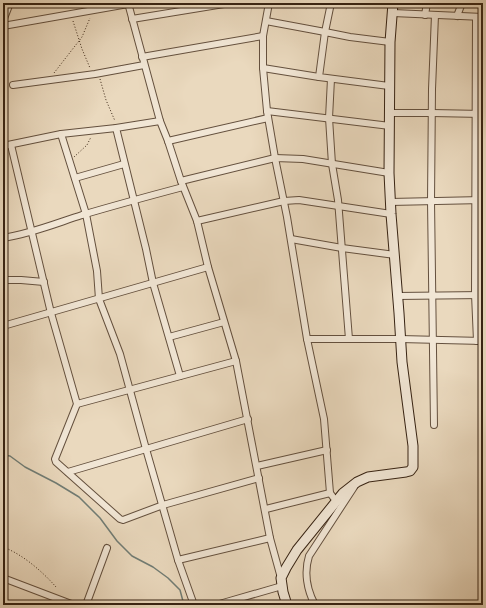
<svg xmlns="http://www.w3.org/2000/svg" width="486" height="608" font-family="'Gentium Book Plus',serif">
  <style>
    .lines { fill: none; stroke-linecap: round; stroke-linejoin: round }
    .stream { stroke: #717d75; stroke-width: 1.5 }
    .street-casing { stroke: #64503e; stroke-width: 8 }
    .secondary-casing { stroke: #372313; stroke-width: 11 }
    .path { stroke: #372313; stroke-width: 1; stroke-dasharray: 1 2; stroke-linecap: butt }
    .street { stroke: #f1e6d5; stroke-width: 6 }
    .secondary { stroke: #f1e6d5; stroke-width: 9 }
  </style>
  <rect width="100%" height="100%" fill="#ead9be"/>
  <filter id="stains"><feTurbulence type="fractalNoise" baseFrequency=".005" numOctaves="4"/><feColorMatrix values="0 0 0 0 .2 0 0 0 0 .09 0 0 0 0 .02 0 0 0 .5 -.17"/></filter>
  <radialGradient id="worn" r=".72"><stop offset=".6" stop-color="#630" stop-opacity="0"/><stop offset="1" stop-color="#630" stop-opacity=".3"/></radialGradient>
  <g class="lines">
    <!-- stream -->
    <path class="stream" d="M3 455 10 456 25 467 56 483 79 497 100 518 117 541 132 556 153 567 168 578 180 590 184 605"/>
    <defs>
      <g id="street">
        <path d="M128 3 160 121 168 141 181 181 197 221 208 267 236 361 270 538 281 578"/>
        <path d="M269 3 263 36V68L267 111 275 158 287 217 307 339 324 419 330 493 336 501"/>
        <path d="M393 13 483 17"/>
        <path d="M425 15 427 3"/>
        <path d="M457 16 462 3"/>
        <path d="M476 17 475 294 477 341"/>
        <path d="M132 19 230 3"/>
        <path d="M3 21 10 3"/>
        <path d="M266 21 325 32 331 3"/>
        <path d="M3 26 128 4"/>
        <path d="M142 57 263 36"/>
        <path d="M263 68 319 77"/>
        <path d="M331 79 329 118 332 164 338 200 349 339"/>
        <path d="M13 85 95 74 144 65"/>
        <path d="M389 86 319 77 325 32 350 37 390 42"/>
        <path d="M267 111 390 126"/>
        <path d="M390 113H432L483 114"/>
        <path d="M116 128 146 249 153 283 180 376"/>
        <path d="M61 134 86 214 97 271 99 299 120 354 146 449 178 560 194 605"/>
        <path d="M168 141 268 118"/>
        <path d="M11 145 51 313 77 404 55 459 56 462 120 519 123 520 163 505 259 478"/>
        <path d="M3 146 61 134 116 128 160 121"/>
        <path d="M75 178 124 164"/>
        <path d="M181 181 275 158 303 159 389 173"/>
        <path d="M390 202 483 200"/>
        <path d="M197 221 284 201 299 200 391 214"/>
        <path d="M3 238C30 234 57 223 82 215 116 205 149 196 183 187"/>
        <path d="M291 239 342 248 395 255"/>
        <path d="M3 280H21L44 282"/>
        <path d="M397 296 483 295"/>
        <path d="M3 326 208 267"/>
        <path d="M169 337 224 322"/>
        <path d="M307 339H400L483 341"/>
        <path d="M77 404 236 361"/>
        <path d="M434 425 431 201 432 89 435 15"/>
        <path d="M257 466 327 450"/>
        <path d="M68 472 248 419"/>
        <path d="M266 509 330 493"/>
        <path d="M178 560 270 538"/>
        <path d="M3 578 74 605"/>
        <path d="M86 605 107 548"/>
        <path d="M216 605 282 586"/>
        <path d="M315 605C307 590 304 572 309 556L354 487"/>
      </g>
      <path id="secondary" d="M287 605 283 592 281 578 286 568 297 550 343 493 357 482 368 477 406 472 410 471 413 467V446L402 362 399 313 391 214 389 173 390 42 393 3"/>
    </defs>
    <!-- street casing -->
    <use href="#street" class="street-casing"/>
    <!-- secondary casing -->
    <use href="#secondary" class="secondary-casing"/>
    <!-- path -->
    <g class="path">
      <path d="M69 3V8"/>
      <path d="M73 21 82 49 90 68"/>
      <path d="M54 73 82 37 90 18"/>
      <path d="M100 79 106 100 115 121"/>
      <path d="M74 157 87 145 91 137"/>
      <path d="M3 547C22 554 42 571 56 587"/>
    </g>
    <!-- street -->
    <use href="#street" class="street"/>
    <!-- secondary -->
    <use href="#secondary" class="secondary"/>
  </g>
  <!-- margin -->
  <rect width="486" height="608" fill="none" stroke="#ead9be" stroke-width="16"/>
  <rect x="4" y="4" width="478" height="600" fill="none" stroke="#372313" stroke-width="2"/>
  <rect x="8" y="8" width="470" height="592" fill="none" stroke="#372313"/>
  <rect width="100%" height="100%" filter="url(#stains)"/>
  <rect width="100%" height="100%" fill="url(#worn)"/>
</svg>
